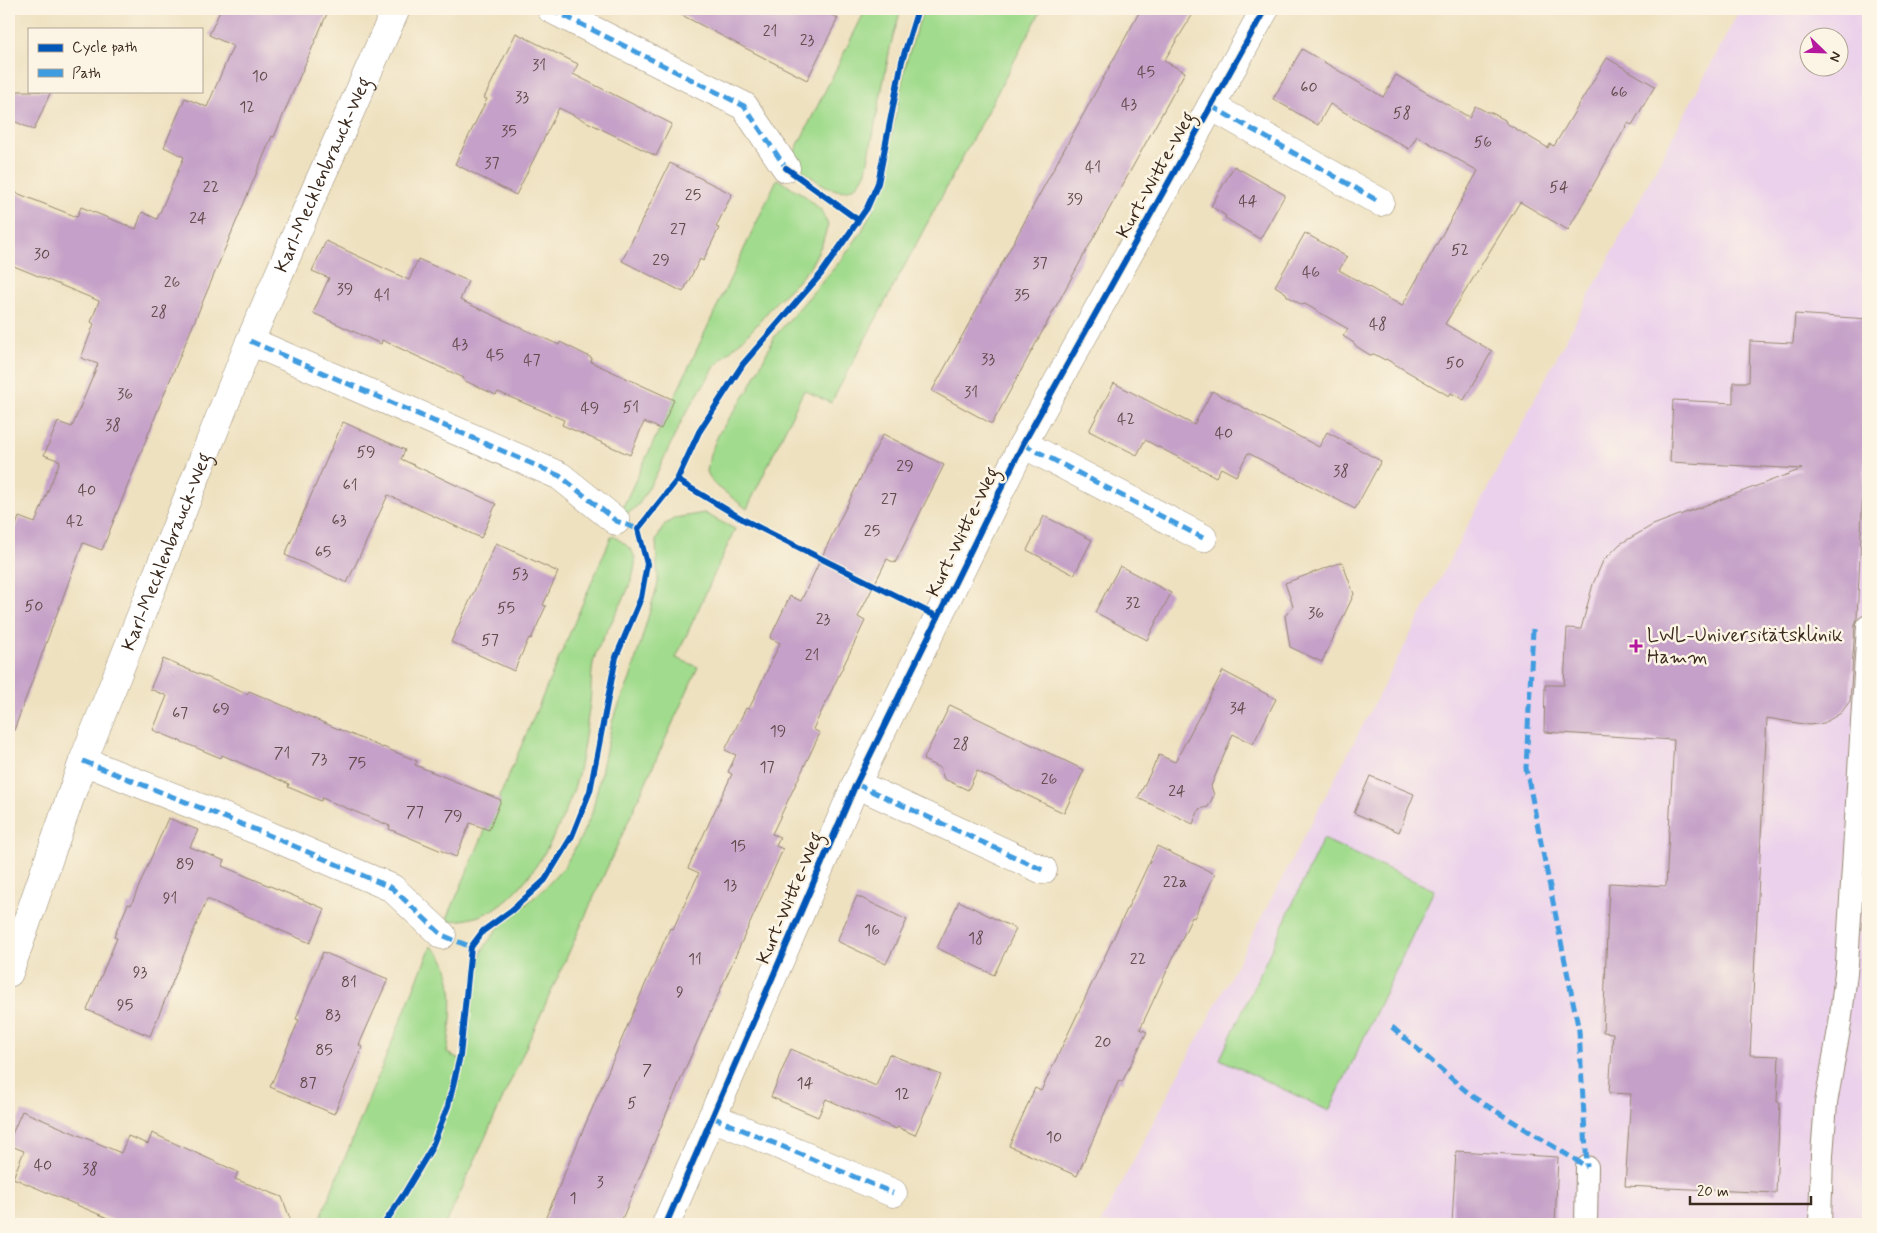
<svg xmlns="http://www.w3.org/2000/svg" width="1877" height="1233" font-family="Mynerve,sans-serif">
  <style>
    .built { fill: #ebd1eb; fill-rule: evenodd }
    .green { fill: #a1db8d; stroke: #6e8256 }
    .building { fill: #c5a0c8 }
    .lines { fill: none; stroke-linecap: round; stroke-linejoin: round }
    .lane-casing { stroke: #94866f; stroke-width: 24 }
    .street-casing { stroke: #94866f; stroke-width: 29 }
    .lane { stroke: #fff; stroke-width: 22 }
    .street { stroke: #fff; stroke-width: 28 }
    .quiet { stroke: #3f9ce0; stroke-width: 5; stroke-dasharray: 10 5; stroke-linecap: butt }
    .cycleway-casing { stroke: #fcf5e5; stroke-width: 9 }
    .cycleway { stroke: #0057b8; stroke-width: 6 }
    .poi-dot { fill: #b5179e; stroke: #fcf5e5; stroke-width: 2 }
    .labels { text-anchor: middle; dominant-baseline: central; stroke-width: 5; stroke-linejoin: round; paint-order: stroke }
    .number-label { font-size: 16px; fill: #5e4848 }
    .street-label { font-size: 19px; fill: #3b2a1e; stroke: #fcf5e5 }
    .poi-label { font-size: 19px; fill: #3b2a1e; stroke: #fcf5e5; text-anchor: start }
  </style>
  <rect width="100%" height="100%" fill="#fcf5e5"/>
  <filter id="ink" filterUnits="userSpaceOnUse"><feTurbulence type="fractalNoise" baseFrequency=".02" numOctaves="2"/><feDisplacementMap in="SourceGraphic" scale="10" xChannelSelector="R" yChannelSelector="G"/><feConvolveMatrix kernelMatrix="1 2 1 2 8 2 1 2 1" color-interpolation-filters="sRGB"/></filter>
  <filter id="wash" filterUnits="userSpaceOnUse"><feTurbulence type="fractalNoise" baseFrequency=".0096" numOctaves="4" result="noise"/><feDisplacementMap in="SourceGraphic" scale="20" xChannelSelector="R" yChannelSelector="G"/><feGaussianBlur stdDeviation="1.12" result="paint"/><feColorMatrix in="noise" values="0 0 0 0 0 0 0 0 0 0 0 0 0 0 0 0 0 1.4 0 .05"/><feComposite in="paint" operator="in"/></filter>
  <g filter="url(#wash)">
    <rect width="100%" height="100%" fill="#eee1c0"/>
    <!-- built -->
    <path class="built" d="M1740 9H1868V1224H1100ZM1810 38H1840V68H1810Z"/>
    <!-- green -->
    <g class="green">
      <path d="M866 9H901L890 48 866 171C848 213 813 177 790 161Z"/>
      <path d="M923 9H1042L831 403 804 390 747 509 713 483 707 472 710 454 719 433 748 391 775 336 843 258 862 231 874 206 882 184 906 62Z"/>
      <path d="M777 179 804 195 821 210 828 225 822 244 810 267 796 283 774 304 754 328 716 365 683 418 656 475 639 504 629 513 621 511Z"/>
      <path d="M704 513 735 529 676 658 698 667 446 1224H318L431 946C434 949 439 953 442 957 457 981 451 1027 447 1053L464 1061 476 966 483 949 498 928 544 889 564 867 579 841 592 813 613 719 630 679 658 583 656 541 664 525 675 518Z"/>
      <path d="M612 535C620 541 633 547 635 559 637 584 605 630 596 653 590 669 592 686 590 702 587 723 584 745 580 766 571 810 537 879 500 905 484 917 465 921 446 921Z"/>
      <path d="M1323 839 1434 890 1329 1111 1220 1059Z"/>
    </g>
    <g id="blocks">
      <!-- building -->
      <g class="building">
        <path d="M221 9H329L287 106 274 137 272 136 165 392 102 550 83 543 13 733H9V544L19 517 35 523 60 461 44 455 58 422 72 427 98 364 81 358 94 324 91 322 99 301 9 264V190L77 217 81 207 136 229 142 212 157 219 184 157 164 147 185 98 207 107 233 46 209 35Z"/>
        <path d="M670 9H818L838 18 807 80Z"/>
        <path d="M1141 9H1196L1164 61 1185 72 1079 264 992 424 932 391Z"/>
        <path d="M516 33 578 64 573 74 672 124 656 156 559 108 516 195 455 164 487 99 484 98Z"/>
        <path d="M1302 49 1383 97 1396 75 1469 117 1475 106 1487 112H1490L1505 120 1506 123 1548 148 1550 144 1554 146 1607 58 1655 86 1632 125 1628 123 1568 230 1520 202 1445 324 1492 351 1464 400 1451 393 1449 396 1386 359 1385 360 1374 354 1370 355 1356 346 1354 343 1343 336 1348 329 1305 304 1302 305 1287 296 1286 293 1275 286 1305 233 1347 257 1339 270 1402 306 1478 171 1417 136 1409 149 1330 104 1318 125 1273 99Z"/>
        <path d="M9 91H51L34 130 9 119Z"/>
        <path d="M670 163 732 194 716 227 719 228 703 261 700 259 683 292 622 261Z"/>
        <path d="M1234 166 1285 195 1260 239 1225 218 1226 216 1211 206Z"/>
        <path d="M326 241 409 280 418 259 468 281 460 300 559 345 560 342 592 358 591 362 674 400 661 429 644 422 630 455 562 425 564 420 498 392 496 395 463 380 464 378 382 340 381 344 313 313 329 278 312 271Z"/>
        <path d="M1795 314 1868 319V386L1857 619 1855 625 1850 701 1841 713 1824 723 1809 725 1767 718 1750 1055 1779 1056 1777 1102H1780L1776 1193 1625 1186 1631 1094 1609 1093 1613 1033 1603 1032 1609 883 1666 886 1674 740 1544 732 1545 685H1564L1567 628 1581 629 1593 584 1603 561 1620 544 1653 525 1802 469 1670 462 1673 400 1733 403V382H1749L1750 341 1793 343Z"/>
        <path d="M1114 383 1194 425 1212 391 1319 447 1327 432 1381 461 1355 509 1248 453 1236 476 1221 468 1216 477 1145 440 1137 455 1089 431Z"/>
        <path d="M343 422 405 450 401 459 496 504 481 538 388 495 347 583 285 555Z"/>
        <path d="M883 434 944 465 895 563 887 559 858 617 865 621 813 729 820 733 772 834 780 837 776 846 783 849 686 1067 620 1224H543L641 994 670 928 673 929 699 873 688 868 732 774 728 772 736 755 725 750 746 708 749 709 780 643 770 638 790 596 801 601 834 531Z"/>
        <path d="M1044 516 1092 540 1074 575 1027 550Z"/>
        <path d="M496 543 558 572 543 605 546 606 531 639 529 638 514 671 451 642Z"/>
        <path d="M1342 562 1354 594 1322 662 1290 647 1285 616 1293 606 1285 583Z"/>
        <path d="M1120 566 1171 593 1147 640 1095 612Z"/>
        <path d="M163 659 247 694 249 691 383 748V747L417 761 415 765 501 800 489 830 470 823 456 857 389 829 390 826 322 798 321 801 288 787 289 784 222 755 221 758 153 730 167 696 150 689Z"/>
        <path d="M1223 671 1276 699 1253 744 1233 734 1211 786 1214 795 1208 807 1199 809 1193 824 1138 798 1159 755 1175 762Z"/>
        <path d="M950 705 1084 770 1064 813 977 771 968 790 944 779 940 768 923 760Z"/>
        <path d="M1370 776 1414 794 1399 832 1354 813Z"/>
        <path d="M168 818 198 830 190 847 225 861 222 866 325 909 310 943 207 899 150 1036 87 1010 117 938 114 937 128 904 131 905Z"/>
        <path d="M1157 846 1215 874 1194 918 1192 917 1140 1029 1147 1032 1122 1082 1119 1080 1077 1176 1009 1146 1035 1088 1041 1091Z"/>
        <path d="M857 896 907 920 886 964 837 941Z"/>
        <path d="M959 901 1016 929 994 975 937 948Z"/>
        <path d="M323 952 388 979 359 1045 362 1047 334 1114 270 1087 299 1020 296 1019Z"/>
        <path d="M791 1049 876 1086 889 1054 941 1075 915 1135 897 1127 896 1129 826 1099 818 1117 771 1097Z"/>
        <path d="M22 1111 121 1153 128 1136 148 1144 152 1133 238 1172 235 1179 282 1197 292 1224H122L13 1178 24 1151 9 1145V1141Z"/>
        <path d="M1456 1151 1558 1157 1555 1224H1452Z"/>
      </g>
    </g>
  </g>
  <g filter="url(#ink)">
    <use href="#blocks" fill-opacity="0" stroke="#94866f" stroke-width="1"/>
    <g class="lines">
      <defs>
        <g id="lane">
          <path d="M1586 1224 1587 1167"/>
          <path d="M1820 1224 1822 1155 1826 1103 1840 1024 1847 964 1868 626"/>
        </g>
        <g id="street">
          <path d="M551 9 744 106 786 168"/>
          <path d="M1211 106 1380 202"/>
          <path d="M250 341 560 476 616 521"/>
          <path d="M1023 444 1203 538"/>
          <path d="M83 761 266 834 392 888 442 935"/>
          <path d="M856 784 1043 870"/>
          <path id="s1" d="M9 973 83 761 250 341 317 186 396 9"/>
          <path d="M712 1117 893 1193"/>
          <path d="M666 1224 856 784 1023 444 1265 9"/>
        </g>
      </defs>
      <!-- lane casing -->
      <use href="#lane" class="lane-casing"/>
      <!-- street casing -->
      <use href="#street" class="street-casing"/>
      <!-- lane -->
      <use href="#lane" class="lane"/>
      <!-- street -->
      <use href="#street" class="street"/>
      <!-- quiet -->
      <g class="quiet">
        <path d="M551 9 744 106 786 168 789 170"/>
        <path d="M1211 106 1380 202"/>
        <path d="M250 341 560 476 616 521 638 529"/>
        <path d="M1023 444 1203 538"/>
        <path d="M1533 629 1526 768 1579 1031 1587 1167"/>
        <path d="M83 761 266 834 392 888 442 935 471 947"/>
        <path d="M856 784 1043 870"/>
        <path d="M1392 1027 1473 1097 1587 1167"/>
        <path d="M712 1117 893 1193"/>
      </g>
      <defs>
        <g id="cycleway">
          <path d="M786 168 858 220"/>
          <path d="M677 480 744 520 938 617"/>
          <path d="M384 1224 404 1194 431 1149 448 1106 460 1056 471 947 483 931 512 910 545 880 572 836 590 791 616 657 641 598 647 564 638 529 677 480 699 432 743 364 821 274 867 208 878 183 902 61 918 9"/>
          <path d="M666 1224 856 784 1023 444 1265 9"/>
        </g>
      </defs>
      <!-- cycleway casing -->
      <use href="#cycleway" class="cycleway-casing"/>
      <!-- cycleway -->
      <use href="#cycleway" class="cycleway"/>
    </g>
  </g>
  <!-- markers -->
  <path class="poi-dot" d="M1633.5 638.5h5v5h5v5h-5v5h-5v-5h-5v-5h5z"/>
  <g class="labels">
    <!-- number labels -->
    <g class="number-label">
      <text x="770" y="31">21</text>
      <text x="807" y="40">23</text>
      <text x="539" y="65">31</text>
      <text x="1146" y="72">45</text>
      <text x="260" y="76">10</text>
      <text x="1309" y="87">60</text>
      <text x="1619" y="92">66</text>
      <text x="522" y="97">33</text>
      <text x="1129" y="104">43</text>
      <text x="247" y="107">12</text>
      <text x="1402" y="113">58</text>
      <text x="509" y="131">35</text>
      <text x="1483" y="142">56</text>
      <text x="492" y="163">37</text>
      <text x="1093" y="167">41</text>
      <text x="211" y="187">22</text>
      <text x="1559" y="187">54</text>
      <text x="693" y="195">25</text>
      <text x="1075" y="199">39</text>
      <text x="1248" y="201">44</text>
      <text x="198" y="218">24</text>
      <text x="678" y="229">27</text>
      <text x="1460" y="250">52</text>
      <text x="42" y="254">30</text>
      <text x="661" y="260">29</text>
      <text x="1040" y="263">37</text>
      <text x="1311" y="272">46</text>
      <text x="172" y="282">26</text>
      <text x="345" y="289">39</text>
      <text x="382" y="295">41</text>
      <text x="1022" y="295">35</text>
      <text x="159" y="312">28</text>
      <text x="1378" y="324">48</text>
      <text x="460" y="344">43</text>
      <text x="495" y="355">45</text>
      <text x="988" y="359">33</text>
      <text x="532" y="360">47</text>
      <text x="1455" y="363">50</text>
      <text x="971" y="392">31</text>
      <text x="125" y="394">36</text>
      <text x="631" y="407">51</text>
      <text x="590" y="408">49</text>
      <text x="1126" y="419">42</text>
      <text x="113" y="425">38</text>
      <text x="1224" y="433">40</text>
      <text x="366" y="452">59</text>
      <text x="905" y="466">29</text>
      <text x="1341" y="471">38</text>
      <text x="350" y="485">61</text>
      <text x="87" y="490">40</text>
      <text x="889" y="499">27</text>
      <text x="339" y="520">63</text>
      <text x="75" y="521">42</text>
      <text x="872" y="531">25</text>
      <text x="323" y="552">65</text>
      <text x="520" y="574">53</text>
      <text x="1133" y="603">32</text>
      <text x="34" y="606">50</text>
      <text x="506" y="608">55</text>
      <text x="1316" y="613">36</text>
      <text x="823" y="619">23</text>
      <text x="490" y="640">57</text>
      <text x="812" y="655">21</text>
      <text x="1238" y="708">34</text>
      <text x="221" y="709">69</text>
      <text x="180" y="713">67</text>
      <text x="778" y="731">19</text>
      <text x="961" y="744">28</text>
      <text x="282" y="753">71</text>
      <text x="319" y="759">73</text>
      <text x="357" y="763">75</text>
      <text x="767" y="767">17</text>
      <text x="1049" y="779">26</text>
      <text x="1177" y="791">24</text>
      <text x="415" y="812">77</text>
      <text x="453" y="816">79</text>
      <text x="738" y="846">15</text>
      <text x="185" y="864">89</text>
      <text x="1175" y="882">22a</text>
      <text x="730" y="885">13</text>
      <text x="170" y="898">91</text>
      <text x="872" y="930">16</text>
      <text x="976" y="938">18</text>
      <text x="695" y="959">11</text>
      <text x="1138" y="959">22</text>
      <text x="140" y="972">93</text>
      <text x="349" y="982">81</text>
      <text x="680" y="992">9</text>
      <text x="125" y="1005">95</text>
      <text x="333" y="1015">83</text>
      <text x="1103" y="1042">20</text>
      <text x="324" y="1050">85</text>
      <text x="647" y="1070">7</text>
      <text x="308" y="1083">87</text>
      <text x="805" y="1083">14</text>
      <text x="902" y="1094">12</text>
      <text x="632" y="1103">5</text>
      <text x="1054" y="1137">10</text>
      <text x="43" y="1165">40</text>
      <text x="90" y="1169">38</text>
      <text x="600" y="1182">3</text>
      <text x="573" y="1198">1</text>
    </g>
    <!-- street labels -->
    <g class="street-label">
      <text stroke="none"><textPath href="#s1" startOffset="858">Karl-Mecklenbrauck-Weg</textPath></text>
      <text transform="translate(1156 175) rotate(-61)">Kurt-Witte-Weg</text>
      <text transform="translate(963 532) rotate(-64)">Kurt-Witte-Weg</text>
      <text stroke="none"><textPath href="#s1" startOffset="450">Karl-Mecklenbrauck-Weg</textPath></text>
      <text transform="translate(790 898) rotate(-67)">Kurt-Witte-Weg</text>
    </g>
    <!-- poi labels -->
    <g class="poi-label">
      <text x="1647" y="635">LWL-Universitätsklinik<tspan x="1647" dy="22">Hamm</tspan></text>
    </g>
  </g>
  <!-- margin -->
  <rect width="1877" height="1233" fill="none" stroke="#fcf5e5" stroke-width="30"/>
  <!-- legend -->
  <rect x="28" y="28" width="175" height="65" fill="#fcf5e5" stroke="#afa495"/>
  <rect x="38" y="44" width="25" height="8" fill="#0057b8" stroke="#afa495"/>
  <text x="72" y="52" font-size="15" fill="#3b2a1e">Cycle path</text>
  <rect x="38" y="69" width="25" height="8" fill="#3f9ce0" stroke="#afa495"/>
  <text x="72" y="78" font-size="15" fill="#3b2a1e">Path</text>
  <!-- north arrow -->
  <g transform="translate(1824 52) rotate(113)"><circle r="24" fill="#fcf5e5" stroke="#afa495"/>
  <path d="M0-4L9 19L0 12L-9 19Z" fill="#b5179e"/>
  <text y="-8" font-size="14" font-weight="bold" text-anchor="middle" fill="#3b2a1e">N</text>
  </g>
  <!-- scale -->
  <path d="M1690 1196v8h121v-8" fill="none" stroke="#3b2a1e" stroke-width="2.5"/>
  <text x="1697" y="1196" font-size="15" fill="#3b2a1e" stroke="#fcf5e5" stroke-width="4" paint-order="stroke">20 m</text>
</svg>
